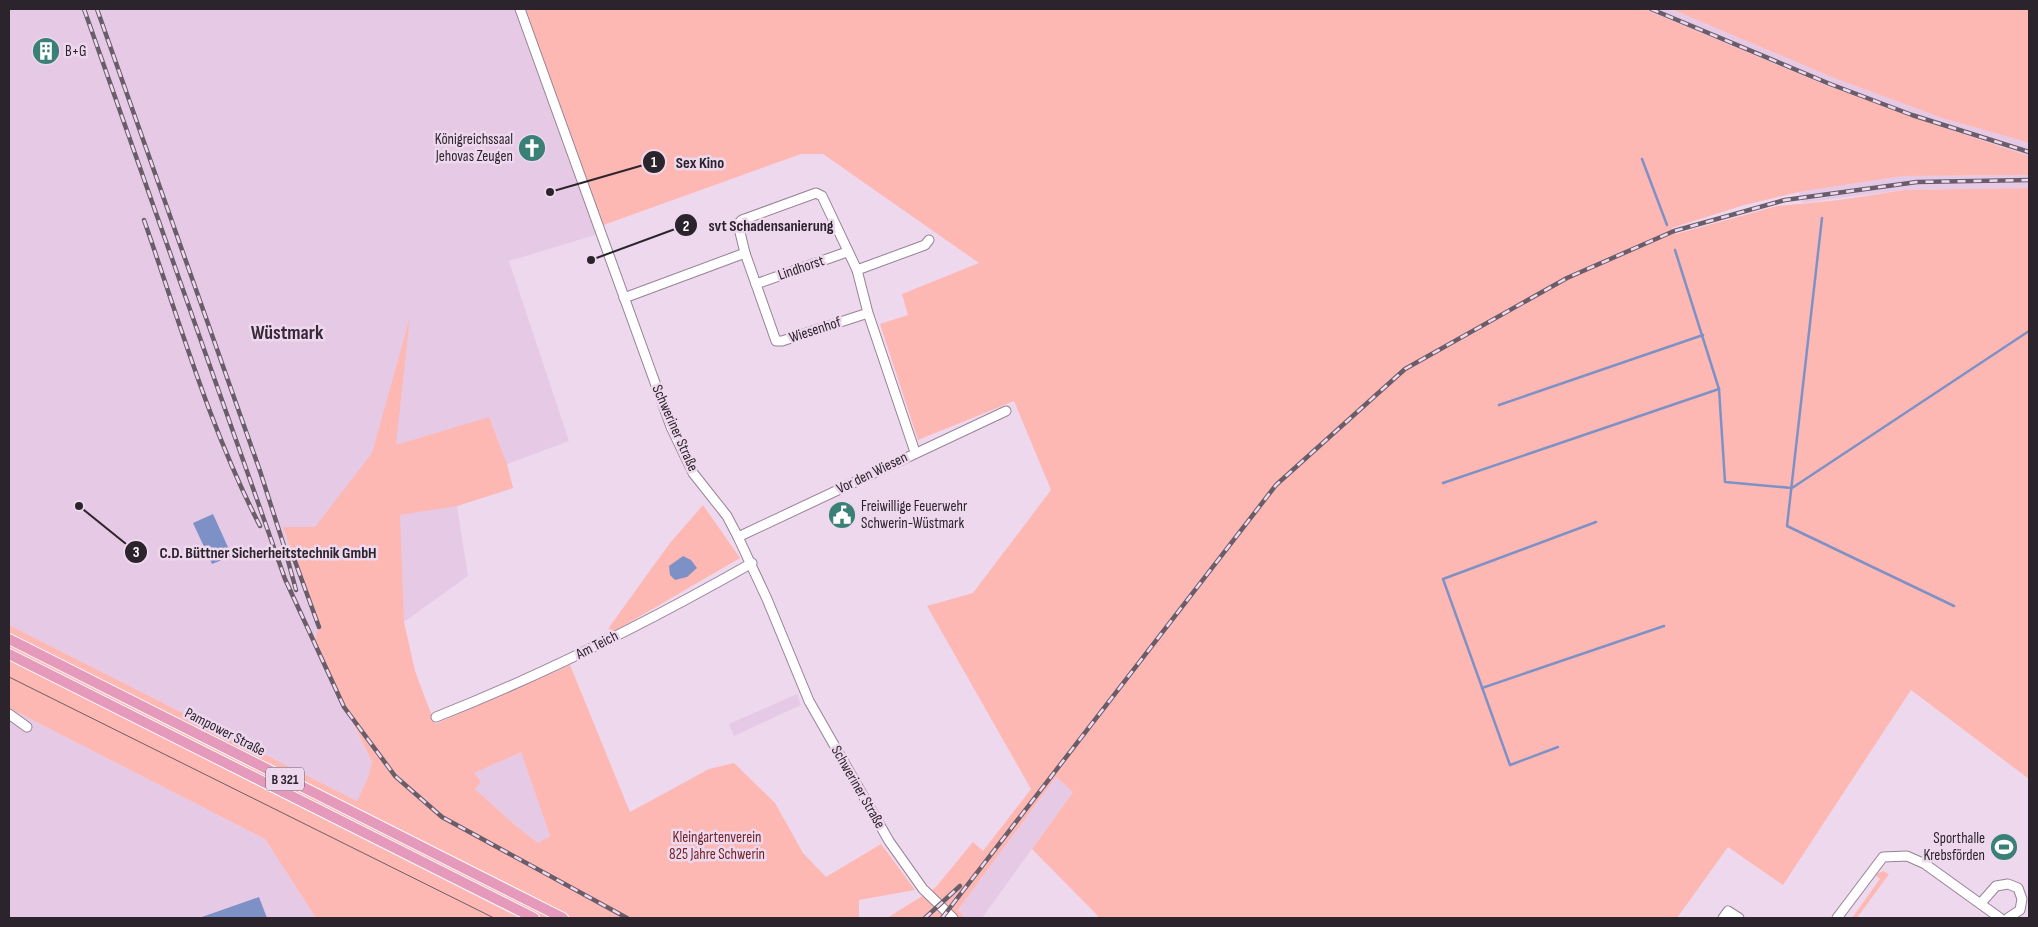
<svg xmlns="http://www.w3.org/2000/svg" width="2038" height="927" font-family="'Sofia Sans Condensed',sans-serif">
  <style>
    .built { fill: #e6cae5 }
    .green { fill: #feb8b3; fill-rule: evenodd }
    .water { fill: #7e91c7 }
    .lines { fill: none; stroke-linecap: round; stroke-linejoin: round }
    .stream { stroke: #7e91c7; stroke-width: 2.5 }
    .minor-casing { stroke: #978296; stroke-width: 11 }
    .major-casing { stroke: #fff; stroke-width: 12 }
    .minor { stroke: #fff; stroke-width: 9 }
    .major { stroke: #e599bb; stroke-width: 10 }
    .tram { stroke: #6a5d6a; stroke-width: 1 }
    .rail-casing { stroke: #6a5d6a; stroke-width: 4.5 }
    .rail { stroke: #eed8ee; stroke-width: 2.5; stroke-dasharray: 8; stroke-linecap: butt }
    .labels { text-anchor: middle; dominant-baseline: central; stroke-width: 5; stroke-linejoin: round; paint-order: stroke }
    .shield { fill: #eed8ee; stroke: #665a66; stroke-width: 1 }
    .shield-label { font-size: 14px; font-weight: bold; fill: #2c242c }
    .poi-label { font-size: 15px; fill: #2c242c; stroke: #eed8ee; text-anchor: start }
    .street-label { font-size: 15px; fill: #2c242c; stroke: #eed8ee }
    .park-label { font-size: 15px; fill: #742425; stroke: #eed8ee }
    .district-label { font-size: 20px; font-weight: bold; fill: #392839; stroke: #eed8ee }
    .leader { fill: none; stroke: #2c242c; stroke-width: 2 }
    .callout-dot { fill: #2c242c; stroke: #eed8ee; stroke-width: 2 }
    .mark-label { font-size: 15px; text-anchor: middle; font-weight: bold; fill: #fff }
    .callout-label { font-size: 16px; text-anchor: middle; font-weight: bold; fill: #2c242c; stroke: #eed8ee; stroke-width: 5; stroke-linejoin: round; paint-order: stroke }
  </style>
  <rect width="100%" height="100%" fill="#eed8ee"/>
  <!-- built -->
  <g class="built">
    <path d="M9 9H520L598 227 595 235 509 261 569 441 507 464 513 488 457 506 468 576 404 622 332 683 372 762 367 780 357 801 9 625Z"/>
    <path d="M1644 9H1671L1834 78 1942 118 2029 143V156L1939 126 1828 86Z"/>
    <path d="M2029 175V188L1904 190 1802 203 1799 192 1903 176Z"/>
    <path d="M797 694 801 705 734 736 729 724Z"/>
    <path d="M9 708 265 839 316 918H9Z"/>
    <path d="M521 751 550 836 538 843 515 825 475 789 473 773Z"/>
    <path d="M1056 777 1073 792 982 918H965L958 910Z"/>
  </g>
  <!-- green -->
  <g class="green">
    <path d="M520 9H1644L1828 86 1939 126 2029 156V175L1903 176 1799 192 1741 206 1672 228 1676 234 1777 206 1839 200 1904 190 2029 188V779L1911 690 1783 885 1728 847 1677 918H1096L1098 916 1032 849 1073 792 1056 777 958 910 965 918H887L935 888 973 842 983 851 1031 789 927 606 973 593 1051 490 1014 401 918 440 880 324 908 315 902 294 979 263 823 154H801L598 227Z"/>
    <path d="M1671 9H2029V143L1942 118 1834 78Z"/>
    <path d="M410 317 396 445 489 417 507 464 513 488 457 506 400 515 404 622 415 671 435 724 570 665 630 812 709 769 734 763 775 803 803 853 826 877 881 844 915 890 859 900V918H316L265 839 9 708V625L357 801 367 780 372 762 314 643 319 627 283 527H315L372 453ZM521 752 550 836 538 843 515 825 475 789 481 781 474 773Z"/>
    <path d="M703 505 740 558 606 636 610 626 670 543Z"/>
    <path d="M1883 871 1889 874 1857 918H1852L1880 879 1875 875Z"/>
  </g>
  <!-- water -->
  <g class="water">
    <path d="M213 514 232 556 212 564 193 523Z"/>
    <path d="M683 556 691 560 697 568 687 577 675 580 670 575 669 566Z"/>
    <path d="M259 897 267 918H199Z"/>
  </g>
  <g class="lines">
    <!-- stream -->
    <g class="stream">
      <path d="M1642 159 1667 225"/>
      <path d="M1822 218 1787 526 1954 606"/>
      <path d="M1675 250 1719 389 1725 482 1792 488 2029 331"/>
      <path d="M1499 405 1703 335"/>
      <path d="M1443 483 1719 389"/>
      <path d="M1482 688 1664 626"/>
      <path d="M1558 747 1510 765 1443 579 1596 522"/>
    </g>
    <defs>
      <g id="minor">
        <path d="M520 9 671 427 693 473 727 516 738 537 767 599 809 701 889 841 923 889 953 918"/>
        <path d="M857 270 925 245 929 240"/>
        <path d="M756 284 847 252"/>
        <path d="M624 298 745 253"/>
        <path d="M868 313 857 270 822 196 816 193 742 220 738 224 745 253 776 341H782L868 313 915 452"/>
        <path d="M738 537 1006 411"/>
        <path d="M9 714 27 727"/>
        <path d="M436 717C545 674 650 621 752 563"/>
        <path d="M1981 903 1996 886 2008 884 2018 888 2022 899 2020 910 2008 918"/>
        <path d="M1723 918 1728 911 1739 918"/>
        <path d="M1837 918 1883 857 1907 856 1925 864 2000 918"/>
      </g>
      <g id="major">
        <path d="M9 639 563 918"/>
        <path d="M9 654 534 918"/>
      </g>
    </defs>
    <!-- minor casing -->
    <use href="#minor" class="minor-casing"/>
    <!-- major casing -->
    <use href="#major" class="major-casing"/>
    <!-- minor -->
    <use href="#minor" class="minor"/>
    <!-- major -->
    <use href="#major" class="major"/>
    <!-- tram -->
    <path class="tram" d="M9 677 494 918"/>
    <defs>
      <g id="rail">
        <path d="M84 9 285 579 344 707 395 776 442 817 627 918"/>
        <path d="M97 9 260 471 284 546 296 590"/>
        <path d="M1651 9 1830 84 1912 115 2029 152"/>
        <path d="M144 220C180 323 210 429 260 526"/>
        <path d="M292 553 319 627"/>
        <path d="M925 918 960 886"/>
        <path d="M942 918 1276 485 1405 369 1567 278 1674 231 1785 200 1917 182 2029 180"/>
      </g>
    </defs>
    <!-- rail casing -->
    <use href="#rail" class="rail-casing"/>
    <!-- rail -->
    <use href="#rail" class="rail"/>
  </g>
  <!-- icons -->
  <defs>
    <symbol id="building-disc" viewBox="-11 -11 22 22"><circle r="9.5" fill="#3a8077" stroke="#eed8ee"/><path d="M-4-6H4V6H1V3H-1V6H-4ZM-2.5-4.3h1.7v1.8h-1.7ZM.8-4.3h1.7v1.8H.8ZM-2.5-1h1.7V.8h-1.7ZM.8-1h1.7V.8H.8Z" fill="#fff"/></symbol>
    <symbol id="church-disc" viewBox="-11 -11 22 22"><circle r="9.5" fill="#3a8077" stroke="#eed8ee"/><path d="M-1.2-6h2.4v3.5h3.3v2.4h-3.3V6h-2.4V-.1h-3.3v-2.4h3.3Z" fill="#fff"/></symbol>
    <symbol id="civic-disc" viewBox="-11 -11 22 22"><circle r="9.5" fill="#3a8077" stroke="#eed8ee"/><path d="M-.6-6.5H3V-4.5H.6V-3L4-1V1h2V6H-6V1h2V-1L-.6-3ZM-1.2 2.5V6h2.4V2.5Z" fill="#fff"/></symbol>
    <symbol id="stadium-disc" viewBox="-11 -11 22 22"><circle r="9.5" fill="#3a8077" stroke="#eed8ee"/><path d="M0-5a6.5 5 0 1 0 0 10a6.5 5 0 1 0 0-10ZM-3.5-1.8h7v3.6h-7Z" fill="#fff"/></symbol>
  </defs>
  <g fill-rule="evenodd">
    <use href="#building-disc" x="30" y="35" width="32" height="32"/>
    <use href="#church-disc" x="516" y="132" width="32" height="32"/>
    <use href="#civic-disc" x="826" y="499" width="32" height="32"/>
    <use href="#stadium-disc" x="1988" y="831" width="32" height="32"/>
  </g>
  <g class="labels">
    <!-- shield labels -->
    <rect class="shield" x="266" y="767.5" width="38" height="23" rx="4"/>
    <g class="shield-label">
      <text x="285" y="779">B 321</text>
    </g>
    <!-- poi labels -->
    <g class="poi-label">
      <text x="65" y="51">B+G</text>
      <text x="513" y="139" text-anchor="end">Königreichssaal<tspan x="513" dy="17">Jehovas Zeugen</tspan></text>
      <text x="861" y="506">Freiwillige Feuerwehr<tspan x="861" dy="17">Schwerin-Wüstmark</tspan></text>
      <text x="1985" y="838" text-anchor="end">Sporthalle<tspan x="1985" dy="17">Krebsförden</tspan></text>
    </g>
    <!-- street labels -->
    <g class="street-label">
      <text transform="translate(801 268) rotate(-19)">Lindhorst</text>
      <text transform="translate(815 330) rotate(-18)">Wiesenhof</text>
      <text transform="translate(675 428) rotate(66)">Schweriner Straße</text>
      <text transform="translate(872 473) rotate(-26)">Vor den Wiesen</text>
      <text transform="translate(597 645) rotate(-27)">Am Teich</text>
      <text transform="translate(225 732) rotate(27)">Pampower Straße</text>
      <text transform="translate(858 787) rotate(60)">Schweriner Straße</text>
    </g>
    <!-- park labels -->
    <g class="park-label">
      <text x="717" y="837">Kleingartenverein<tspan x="717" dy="17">825 Jahre Schwerin</tspan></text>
    </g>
    <!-- district labels -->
    <g class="district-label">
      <text x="287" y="333">Wüstmark</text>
    </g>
  </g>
  <!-- callouts -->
  <path class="leader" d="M550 192L654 162M591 260L686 225M79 506L136 552"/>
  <g class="callout-dot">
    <circle cx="550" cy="192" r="5"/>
    <circle cx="591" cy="260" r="5"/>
    <circle cx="79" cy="506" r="5"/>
    <circle cx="654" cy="162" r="12"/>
    <circle cx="686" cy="225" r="12"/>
    <circle cx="136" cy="552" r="12"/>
  </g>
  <g class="mark-label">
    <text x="654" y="167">1</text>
    <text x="686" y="231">2</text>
    <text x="136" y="557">3</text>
  </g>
  <g class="callout-label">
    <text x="700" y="168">Sex Kino</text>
    <text x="771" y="231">svt Schadensanierung</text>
    <text x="268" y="558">C.D. Büttner Sicherheitstechnik GmbH</text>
  </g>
  <!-- border -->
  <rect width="2038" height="927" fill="none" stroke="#2c242c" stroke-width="20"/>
</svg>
